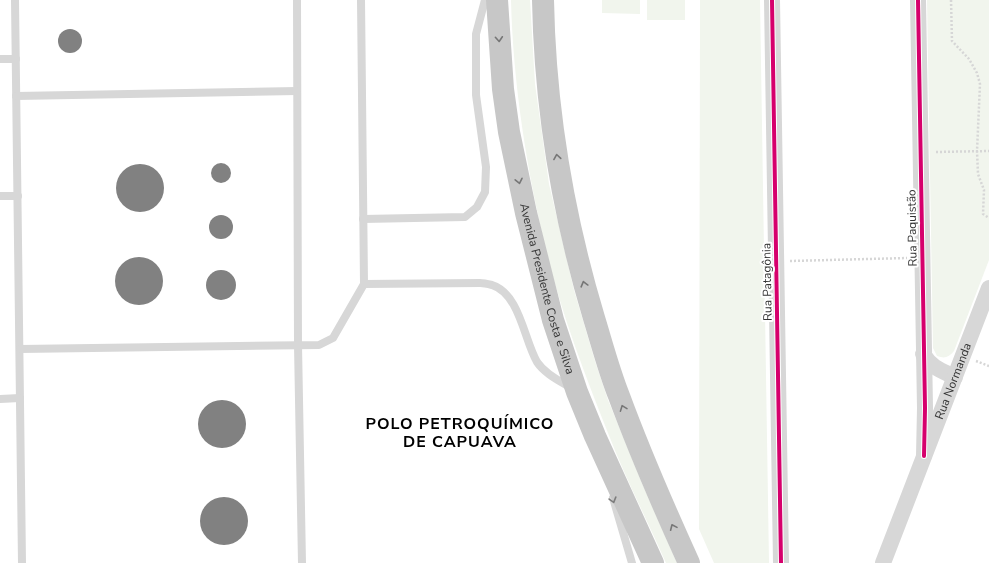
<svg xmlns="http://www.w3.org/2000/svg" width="989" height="563" font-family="'Nunito Sans',sans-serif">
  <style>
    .green { fill: #f1f5ed }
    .building { fill: #818181 }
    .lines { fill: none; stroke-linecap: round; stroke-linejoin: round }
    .path { stroke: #d6d6d6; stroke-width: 2.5; stroke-dasharray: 2 2; stroke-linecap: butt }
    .service { stroke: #d7d7d7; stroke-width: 8 }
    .minor { stroke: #d7d7d7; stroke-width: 16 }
    .trunk { stroke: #c7c7c7; stroke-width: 22 }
    .cycleway-casing { stroke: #fff; stroke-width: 6 }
    .cycleway { stroke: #d6006c; stroke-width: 4 }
    .oneway { stroke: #767676 }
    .oneway2 { stroke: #7d7d7d }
    .labels { text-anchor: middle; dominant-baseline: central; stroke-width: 4; stroke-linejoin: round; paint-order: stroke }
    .street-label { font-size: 12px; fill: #333; stroke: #fff }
    .district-label { font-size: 16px; font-weight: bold; letter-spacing: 1px; fill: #000; stroke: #fff }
  </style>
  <rect width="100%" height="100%" fill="#fff"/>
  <!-- green -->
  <g class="green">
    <path d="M511 0H530L535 84 549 184 574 290 595 361 608 400 642 483 677 563H666C647 520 625 477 608 433 585 375 562 315 547 254 527 172 513 84 511 0Z"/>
    <path d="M602 0H640V14L602 13Z"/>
    <rect x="647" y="0" width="38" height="20"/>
    <path d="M700 0H760L769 563H714L699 529Z"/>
    <path d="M927 0H989V260L954 351C949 357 945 359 937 356L933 348Z"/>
  </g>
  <!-- building -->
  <g class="building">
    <circle cx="70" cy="41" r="12"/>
    <circle cx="221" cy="173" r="10"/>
    <circle cx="140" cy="188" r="24"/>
    <circle cx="221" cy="227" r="12"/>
    <circle cx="139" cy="281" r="24"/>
    <circle cx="221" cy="285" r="15"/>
    <circle cx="222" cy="424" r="24"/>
    <circle cx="224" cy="521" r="24"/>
  </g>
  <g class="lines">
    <!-- path -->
    <g class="path">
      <path d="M951 0 952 41 969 59 977 73 980 84 977 151 978 174 984 190 983 214 989 218"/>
      <path d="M936 152 989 151"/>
      <path d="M790 261 907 258"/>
      <path d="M976 361 989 366"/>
    </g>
    <!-- service -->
    <g class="service">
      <path d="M15 0 22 563"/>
      <path d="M297 0 298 345 302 563"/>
      <path d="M0 59H16"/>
      <path d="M16 96 297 91"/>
      <path d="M0 196H18"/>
      <path d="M363 219 465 217 477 207 485 192 486 167 476 95V34L485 0"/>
      <path d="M364 284 480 283C484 283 488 284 492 285 520 294 524 340 537 362 545 374 560 381 571 388"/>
      <path d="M20 349 319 345 333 338 364 284 361 0"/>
      <path d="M0 399 20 398"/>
      <path d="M613 498 632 563"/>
    </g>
    <!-- minor -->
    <g class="minor">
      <path d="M772 0 781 563"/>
      <path d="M918 0 925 408 924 456"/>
      <path d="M923 354C932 368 940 370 955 377"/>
      <path id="s1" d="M883 563 989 288"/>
    </g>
    <!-- trunk -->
    <g class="trunk">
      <path id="s2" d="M497 0 503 89 509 132 526 213 553 320 577 392 595 436 653 563"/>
      <path d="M543 0C545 108 563 215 594 318 602 344 609 371 619 396 640 453 664 508 689 563"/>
    </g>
    <defs>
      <g id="cycleway">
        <path d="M772 0 781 563"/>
        <path d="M918 0 925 408 924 456"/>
      </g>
    </defs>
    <!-- cycleway casing -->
    <use href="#cycleway" class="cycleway-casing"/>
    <!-- cycleway -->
    <use href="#cycleway" class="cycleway"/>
  </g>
  <!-- one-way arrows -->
  <defs><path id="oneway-chevron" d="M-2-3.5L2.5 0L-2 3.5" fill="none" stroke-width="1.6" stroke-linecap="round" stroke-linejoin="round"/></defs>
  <g class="oneway">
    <use href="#oneway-chevron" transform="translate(499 39) rotate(86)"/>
    <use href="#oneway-chevron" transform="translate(557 157) rotate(-99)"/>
    <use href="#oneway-chevron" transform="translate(519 181) rotate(78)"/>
    <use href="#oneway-chevron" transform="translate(584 284) rotate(-105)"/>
    <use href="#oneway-chevron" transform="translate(623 408) rotate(-111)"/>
    <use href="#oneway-chevron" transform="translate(673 527) rotate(-114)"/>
  </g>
  <use class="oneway2" href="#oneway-chevron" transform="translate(613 500) rotate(74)"/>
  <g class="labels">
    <!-- street labels -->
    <g class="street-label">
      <text transform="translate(912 228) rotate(-91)">Rua Paquistão</text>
      <text transform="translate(767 282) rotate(-91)">Rua Patagônia</text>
      <text stroke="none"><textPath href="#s2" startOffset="294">Avenida Presidente Costa e Silva</textPath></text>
      <text stroke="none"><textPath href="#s1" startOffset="195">Rua Normanda</textPath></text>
    </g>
    <!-- district labels -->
    <g class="district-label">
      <text x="460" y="424">POLO PETROQUÍMICO<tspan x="460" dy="18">DE CAPUAVA</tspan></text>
    </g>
  </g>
</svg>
